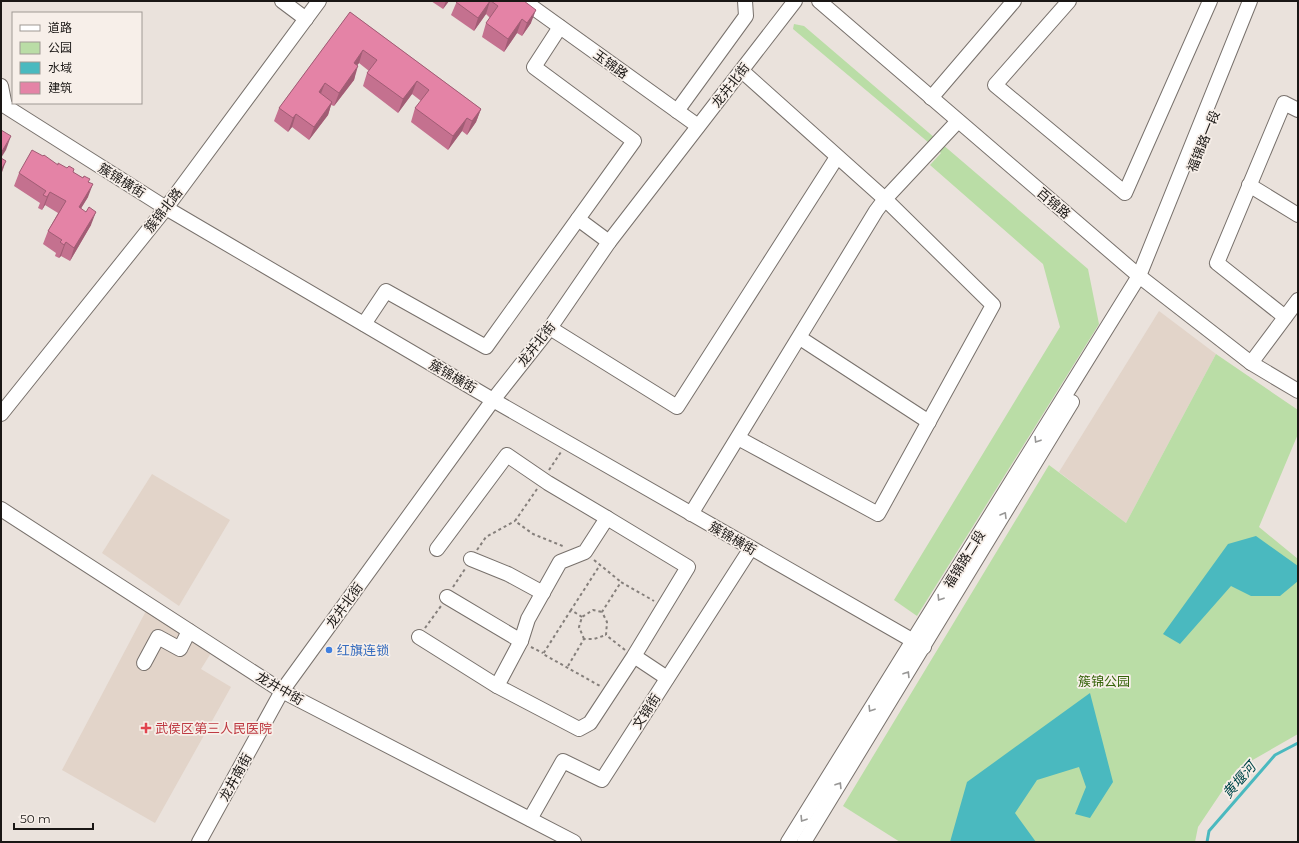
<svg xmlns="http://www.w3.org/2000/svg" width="1299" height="843" font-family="Montserrat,'Noto Sans SC',sans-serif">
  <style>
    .built { fill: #e2d4c9 }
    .green { fill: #badda6 }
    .water { fill: #4ab9bf }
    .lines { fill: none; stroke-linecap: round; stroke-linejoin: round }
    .stream { stroke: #4ab9bf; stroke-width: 3 }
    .minor-casing { stroke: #78716c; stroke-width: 16 }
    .path { stroke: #857f7b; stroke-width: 2; stroke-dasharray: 3 3; stroke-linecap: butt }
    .minor { stroke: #fff; stroke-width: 14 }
    .wall { fill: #c4718f }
    .shaded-wall { fill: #a05c74 }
    .building { fill: #e483a6; stroke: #a05c74 }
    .oneway { stroke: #989796 }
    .shop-dot { fill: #3f7fe0; stroke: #f7efe9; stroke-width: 1.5 }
    .health-dot { fill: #e0444e; stroke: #f7efe9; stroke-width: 1.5 }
    .labels { text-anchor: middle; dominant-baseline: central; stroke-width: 3.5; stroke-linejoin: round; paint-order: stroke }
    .street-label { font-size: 13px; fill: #1a1715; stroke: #f7efe9 }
    .shop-label { font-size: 13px; fill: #366cbe; stroke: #f7efe9; text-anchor: start }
    .park-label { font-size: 13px; fill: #36630a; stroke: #f7efe9 }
    .health-label { font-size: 13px; fill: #be3a42; stroke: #f7efe9; text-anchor: start }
    .water-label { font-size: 14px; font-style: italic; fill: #00474a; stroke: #f7efe9 }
  </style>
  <rect width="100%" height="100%" fill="#eae2dc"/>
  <!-- built -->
  <g class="built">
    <path d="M1159 311 1216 354 1126 523 1059 472Z"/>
    <path d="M152 474 230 520 179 606 102 553Z"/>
    <path d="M146 611 211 653 201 669 231 687 155 823 62 770Z"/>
  </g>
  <!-- green -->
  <g class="green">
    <path d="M794 24 804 26 1088 269 1099 324 917 616 894 600 1060 327 1043 264 930 165 941 153 793 29Z"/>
    <path d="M1216 354 1298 410V434L1259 527 1298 559V734L1237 769 1198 827 1195 842H900L843 806 1049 465 1126 523Z"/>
  </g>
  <!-- water -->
  <g class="water">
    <path d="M1256 536 1298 566V581L1280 596H1251L1231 586 1180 644 1163 634 1228 544Z"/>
    <path d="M1090 693 1113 782 1090 818 1075 814 1086 787 1079 767 1037 780 1015 813 1036 842H950L967 782Z"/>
  </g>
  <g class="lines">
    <!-- stream -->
    <path class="stream" d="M1207 842 1209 831 1275 755 1298 743"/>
    <defs>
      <g id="minor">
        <path d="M282 1 306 19"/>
        <path d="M524 1 698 126"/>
        <path d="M819 1 1139 276 1251 363 1298 391"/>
        <path d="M1069 1 995 85 1125 193 1210 1"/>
        <path d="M1 86 5 106 166 208 493 400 924 647"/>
        <path d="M931 98 1014 1"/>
        <path d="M677 111 746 16 745 1"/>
        <path d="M1249 185 1298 215"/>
        <path d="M578 219 609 242"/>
        <path d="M1285 317 1217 263 1284 103 1298 110"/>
        <path d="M364 324 386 291 486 347 634 141 534 67 560 27"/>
        <path d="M550 328 677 407 837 157"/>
        <path d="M800 338 929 422"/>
        <path d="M1251 363 1298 300"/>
        <path d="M1 414 166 208 319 1"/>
        <path d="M738 438 878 514 993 305 885 199 742 71"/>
        <path d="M1 509 282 691 574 842"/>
        <path d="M691 514 876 211 885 199 958 121"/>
        <path d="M437 549 507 455 548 483 607 518"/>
        <path d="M471 559 508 574 543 593"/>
        <path d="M447 597 521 641"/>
        <path d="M419 637 497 686"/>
        <path d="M634 656 590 723 579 729 497 686 521 641 528 619 560 562 585 552 607 518 688 567 634 656 667 678"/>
        <path d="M144 663 158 637 180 649 189 631"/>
        <path d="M530 819 563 761 602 780 751 548"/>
        <path d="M199 842 282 691 493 400 550 328 609 242 795 1"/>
        <path d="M788 842 1139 276 1250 1"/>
        <path d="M804 842 1072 402"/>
      </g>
    </defs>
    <!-- minor casing -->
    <use href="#minor" class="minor-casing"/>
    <!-- path -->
    <g class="path">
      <path d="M549 470 561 452"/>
      <path d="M537 489 515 521 533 534 565 547"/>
      <path d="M477 550 486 537 515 521"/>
      <path d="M594 560 621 582"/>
      <path d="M453 587 465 569"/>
      <path d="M571 610 543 654 600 686"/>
      <path d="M582 617 571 610 600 565"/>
      <path d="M425 628 441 606"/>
      <path d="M584 639 579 627 582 617 593 610 602 612"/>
      <path d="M531 647 543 653"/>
      <path d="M625 650 606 635 607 622 602 612 621 582 654 601"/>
      <path d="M568 666 584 639H594L606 635"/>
    </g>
    <!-- minor -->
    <use href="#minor" class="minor"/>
  </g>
  <!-- wall -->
  <g class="wall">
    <path d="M431 1H449L443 9Z"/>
    <path d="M457 1H524L531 23 522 36 517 33 504 52 482 37 486 23 490 18 486 14 474 31 451 15Z"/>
    <path d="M350 12 481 109 476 122 467 135 462 131 448 150 411 122 415 108 421 101 412 94 398 113 363 86 367 73 369 71 359 63 357 65 354 80 334 106 331 105 328 115 309 140 292 127 288 132 274 121 279 108Z"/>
    <path d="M58 165 73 172 89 182 88 197 81 208 91 225 70 261 61 256 59 258 55 256 56 253 43 244 48 231 58 213 45 205 42 210 38 208 40 203 14 186 19 173Z"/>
  </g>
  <!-- shaded-wall -->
  <g class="shaded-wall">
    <path d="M446 1H449L443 9Z"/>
    <path d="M490 1 486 14 474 31 478 18Z"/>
    <path d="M536 10 531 23 522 36 527 23Z"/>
    <path d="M522 19 517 33 504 52 508 39Z"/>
    <path d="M363 50 359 63 349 76 354 63Z"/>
    <path d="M358 66 354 80 334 106 339 93Z"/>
    <path d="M417 81 412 94 398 113 403 99Z"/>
    <path d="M325 83 320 96 319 92Z"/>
    <path d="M332 102 328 115 309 140 314 127Z"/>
    <path d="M481 109 476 122 467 135 472 121Z"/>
    <path d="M296 114 292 127 288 132 293 118Z"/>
    <path d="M467 118 462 131 448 150 453 136Z"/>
    <path d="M11 136 6 150 1 158V153Z"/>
    <path d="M6 161 1 175V170Z"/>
    <path d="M93 184 88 197 74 220 79 207Z"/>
    <path d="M50 192 45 205 42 210 47 197Z"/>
    <path d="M96 212 91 225 70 261 74 248Z"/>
    <path d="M66 242 61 256 59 258 64 245Z"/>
  </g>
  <!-- building -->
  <g class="building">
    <path d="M457 1H490L478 18 456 2Z"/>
    <path d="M491 1H524L536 10 527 23 522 19 508 39 486 23 498 6Z"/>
    <path d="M350 12 481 109 472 121 467 118 453 136 415 108 429 90 417 81 403 99 367 73 377 60 363 50 354 63 358 66 339 93 325 83 319 92 332 102 314 127 296 114 293 118 279 108Z"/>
    <path d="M1 130 11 136 1 153Z"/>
    <path d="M32 150 43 156 44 155 58 165V163L67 168 69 166 74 169 73 172 83 178 84 176 90 179 88 182 93 184 79 207 86 212 89 207 96 212 74 248 66 242 64 245 60 242 62 240 48 231 66 201 50 192 47 197 43 195 46 191 19 173Z"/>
    <path d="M1 158 6 161 1 170Z"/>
  </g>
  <!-- one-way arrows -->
  <defs><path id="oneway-chevron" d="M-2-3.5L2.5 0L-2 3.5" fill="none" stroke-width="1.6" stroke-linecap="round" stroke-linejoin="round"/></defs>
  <g class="oneway">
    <use href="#oneway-chevron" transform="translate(1037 440) rotate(122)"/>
    <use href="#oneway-chevron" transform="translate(1004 515) rotate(-59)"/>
    <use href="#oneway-chevron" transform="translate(940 598) rotate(122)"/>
    <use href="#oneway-chevron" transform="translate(907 674) rotate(-58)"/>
    <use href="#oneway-chevron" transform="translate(871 709) rotate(122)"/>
    <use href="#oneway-chevron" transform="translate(839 785) rotate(-58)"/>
    <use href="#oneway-chevron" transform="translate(803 819) rotate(122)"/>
  </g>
  <!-- markers -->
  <circle class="shop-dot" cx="329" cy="650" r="4"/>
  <path class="health-dot" d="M144 722h4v4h4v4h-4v4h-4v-4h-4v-4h4z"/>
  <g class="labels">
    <!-- street labels -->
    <g class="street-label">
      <text transform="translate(611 64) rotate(36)">玉锦路</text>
      <text transform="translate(730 85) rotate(-52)">龙井北街</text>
      <text transform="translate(1203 141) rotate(-68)">福锦路一段</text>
      <text transform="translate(122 180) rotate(32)">簇锦横街</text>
      <text transform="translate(1054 203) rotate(41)">百锦路</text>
      <text transform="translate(163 210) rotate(-52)">簇锦北路</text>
      <text transform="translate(536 344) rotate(-52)">龙井北街</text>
      <text transform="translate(453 376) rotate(30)">簇锦横街</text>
      <text transform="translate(733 538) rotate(30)">簇锦横街</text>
      <text transform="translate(964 559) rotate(-58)">福锦路二段</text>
      <text transform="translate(344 605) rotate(-54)">龙井北街</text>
      <text transform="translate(280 688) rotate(30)">龙井中街</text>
      <text transform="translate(646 711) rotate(-57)">文锦街</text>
      <text transform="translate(235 777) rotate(-61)">龙井南街</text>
    </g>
    <!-- shop labels -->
    <g class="shop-label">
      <text x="337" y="650">红旗连锁</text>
    </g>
    <!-- park labels -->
    <g class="park-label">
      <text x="1104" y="681">簇锦公园</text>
    </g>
    <!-- health labels -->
    <g class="health-label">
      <text x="155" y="728">武侯区第三人民医院</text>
    </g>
    <!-- water labels -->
    <g class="water-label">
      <text transform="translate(1239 780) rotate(-49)">黄堰河</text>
    </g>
  </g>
  <!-- border -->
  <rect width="1299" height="843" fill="none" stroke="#1a1715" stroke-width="4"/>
  <!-- legend -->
  <rect x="12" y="12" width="130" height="92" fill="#f7efe9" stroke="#9f9994"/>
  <rect x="20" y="25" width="20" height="6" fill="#ffffff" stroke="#9f9994"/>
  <text x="48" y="32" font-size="12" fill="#1a1715">道路</text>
  <rect x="20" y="42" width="20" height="12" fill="#badda6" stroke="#9f9994"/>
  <text x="48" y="52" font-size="12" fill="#1a1715">公园</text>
  <rect x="20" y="62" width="20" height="12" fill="#4ab9bf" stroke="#9f9994"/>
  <text x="48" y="72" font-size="12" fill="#1a1715">水域</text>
  <rect x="20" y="82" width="20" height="12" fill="#e483a6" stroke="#9f9994"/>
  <text x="48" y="92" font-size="12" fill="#1a1715">建筑</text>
  <!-- scale -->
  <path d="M14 823v6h79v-6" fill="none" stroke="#1a1715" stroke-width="2"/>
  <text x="20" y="823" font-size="12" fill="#1a1715" stroke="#f7efe9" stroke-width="3" paint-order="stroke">50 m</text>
</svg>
